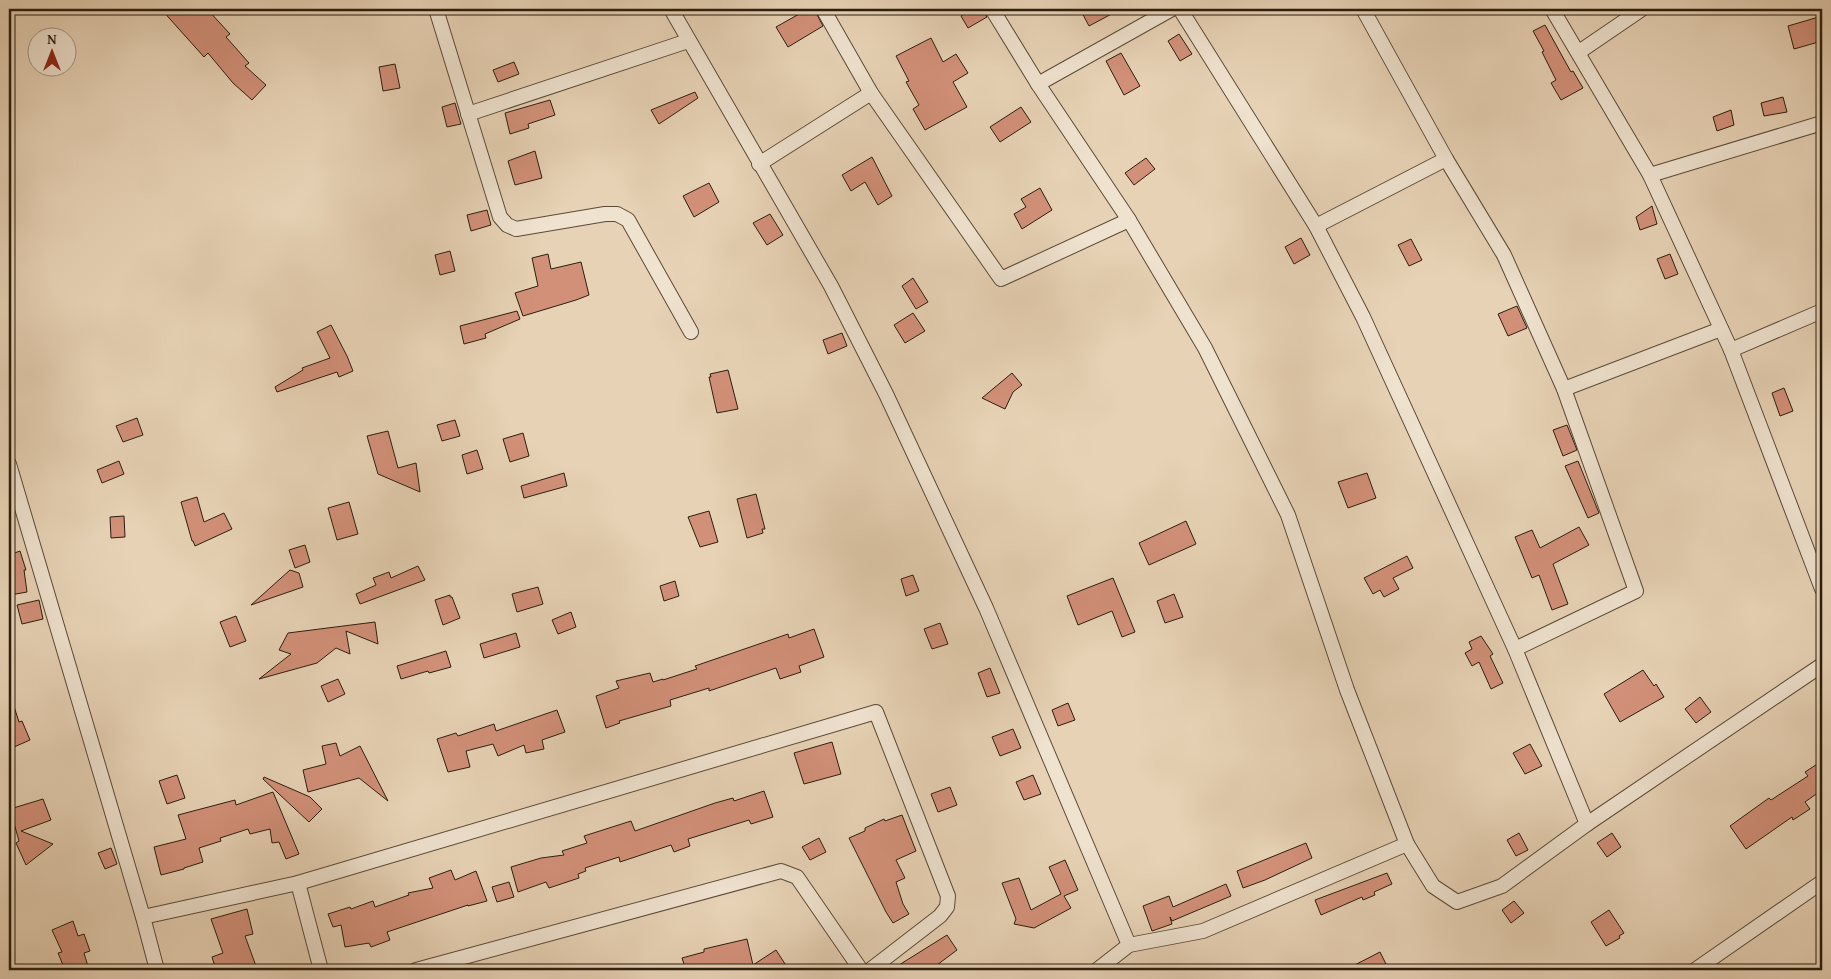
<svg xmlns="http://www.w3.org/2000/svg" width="1831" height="979" font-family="'Gentium Book Plus',serif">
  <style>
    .building { fill: #d29079; stroke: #2b1d0e }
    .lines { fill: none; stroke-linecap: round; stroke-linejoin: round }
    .minor-casing { stroke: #5a4a38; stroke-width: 16 }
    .minor { stroke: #efe2cf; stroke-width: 14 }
  </style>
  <rect width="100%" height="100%" fill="#e7d2b5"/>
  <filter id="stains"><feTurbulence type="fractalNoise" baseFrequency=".004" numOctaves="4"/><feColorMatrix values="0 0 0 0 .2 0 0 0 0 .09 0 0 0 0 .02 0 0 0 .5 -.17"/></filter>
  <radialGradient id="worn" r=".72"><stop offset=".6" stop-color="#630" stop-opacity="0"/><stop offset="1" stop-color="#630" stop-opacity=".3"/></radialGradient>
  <!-- building -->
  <g class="building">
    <path d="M161 9H207L230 34 226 37 249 63 245 66 266 85 252 100 233 83 208 53 204 57Z"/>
    <path d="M808 9H814L823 26 788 47 776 27Z"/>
    <path d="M972 9H983L987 17 968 28 961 16Z"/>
    <path d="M1080 9H1121L1089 26Z"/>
    <path d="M1822 16V41L1794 49 1788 26Z"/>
    <path d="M1545 25 1571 72 1573 71 1583 88 1561 100 1551 83 1556 80 1542 52 1544 51 1533 31Z"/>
    <path d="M1179 34 1192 54 1180 61 1168 41Z"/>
    <path d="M931 38 943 62 956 54 968 73 953 82 967 107 925 130 913 109 919 105 906 82 909 81 896 56Z"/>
    <path d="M1121 53 1140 86 1124 95 1106 61Z"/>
    <path d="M514 62 519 74 498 82 493 70Z"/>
    <path d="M395 64 400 88 383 91 379 67Z"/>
    <path d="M695 92 698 98 659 124 651 110Z"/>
    <path d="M1783 97 1787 112 1764 116 1761 103Z"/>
    <path d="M550 100 555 115 528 124 529 128 510 134 505 113Z"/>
    <path d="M455 103 461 124 447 127 442 107Z"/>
    <path d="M1021 107 1031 122 1000 142 990 127Z"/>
    <path d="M1731 110 1734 125 1717 131 1713 117Z"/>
    <path d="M535 151 542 178 515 185 508 161Z"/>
    <path d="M872 157 892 196 878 205 865 182 851 191 842 175Z"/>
    <path d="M1146 158 1155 169 1134 185 1125 173Z"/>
    <path d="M709 183 719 202 694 217 683 196Z"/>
    <path d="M1040 188 1052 210 1022 229 1014 214 1026 207 1021 199Z"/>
    <path d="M1652 206 1657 224 1640 230 1636 217Z"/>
    <path d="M487 210 491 225 471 231 467 215Z"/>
    <path d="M770 214 783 235 767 245 753 223Z"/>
    <path d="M1301 238 1310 255 1294 264 1285 247Z"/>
    <path d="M1411 239 1422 260 1409 266 1398 245Z"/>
    <path d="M450 251 455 271 440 275 435 255Z"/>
    <path d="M548 254 551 269 581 262 589 295 576 300 523 316 515 293 538 286 532 258Z"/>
    <path d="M1670 254 1678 274 1665 279 1657 259Z"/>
    <path d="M913 278 928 302 916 309 902 286Z"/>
    <path d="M1517 306 1527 328 1508 336 1498 314Z"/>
    <path d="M517 311 520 319 485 334 486 338 464 344 460 326Z"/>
    <path d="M913 313 925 331 905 343 894 325Z"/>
    <path d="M331 325 347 356 353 371 339 377 337 372 277 392 275 387 303 370 302 368 330 358 317 332Z"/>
    <path d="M842 333 847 346 828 354 823 340Z"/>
    <path d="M728 370 738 409 717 413 709 377H711L710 374Z"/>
    <path d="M1012 373 1022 385 1013 392 1005 409 982 398Z"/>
    <path d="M1784 388 1793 411 1780 416 1772 393Z"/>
    <path d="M137 418 143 435 123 442 116 426Z"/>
    <path d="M455 420 460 436 442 441 437 425Z"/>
    <path d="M1567 425 1577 450 1563 456 1553 430Z"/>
    <path d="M388 431 398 468 416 463 420 492 378 474 367 436Z"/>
    <path d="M523 433 529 456 510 462 503 439Z"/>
    <path d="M477 450 483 469 467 474 462 455Z"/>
    <path d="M119 461 124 474 102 483 97 470Z"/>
    <path d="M1578 461 1599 513 1588 518 1565 466Z"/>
    <path d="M564 473 567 486 524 498 521 486Z"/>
    <path d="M1367 473 1376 498 1348 508 1338 482Z"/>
    <path d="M756 494 765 529H762L763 533 747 538 737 499Z"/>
    <path d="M197 497 204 522 224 513 232 529 195 546 193 541H192L181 502Z"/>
    <path d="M349 502 358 534 337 540 328 508Z"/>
    <path d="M709 511 718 542 700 547 688 517Z"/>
    <path d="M124 516 125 537 111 538 110 517Z"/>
    <path d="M1186 521 1196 544 1149 565 1139 543Z"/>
    <path d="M1579 527 1589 545 1553 564 1568 604 1552 610 1539 575 1532 578 1515 537 1532 530 1540 548Z"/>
    <path d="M305 545 310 562 295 568 289 550Z"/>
    <path d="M20 551 26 570H24L27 592 10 595 9 586V555Z"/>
    <path d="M1407 556 1413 568 1393 578 1399 589 1384 597 1380 590 1373 594 1364 578Z"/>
    <path d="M418 566 425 580 360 604 356 594 376 585 373 578 389 572 391 578Z"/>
    <path d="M290 570 299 573 303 587 251 605Z"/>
    <path d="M913 575 919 591 906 596 901 579Z"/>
    <path d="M1113 578 1135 632 1122 637 1112 611 1078 625 1067 596Z"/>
    <path d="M675 581 679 596 664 601 660 586Z"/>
    <path d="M538 587 543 604 517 612 512 594Z"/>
    <path d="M1174 594 1183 617 1165 623 1157 601Z"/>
    <path d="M450 595V597H452L460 618 443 625 435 600Z"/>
    <path d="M39 600 43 619 22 624 17 605Z"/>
    <path d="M571 612 576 627 558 634 552 620Z"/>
    <path d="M236 616 246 641 230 647 220 622Z"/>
    <path d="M375 622 378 644 346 631 350 654 336 648 317 663 259 679 291 654 279 650 288 633Z"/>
    <path d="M940 623 948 644 932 649 924 629Z"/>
    <path d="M814 629 824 657 799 666 801 672 780 679 776 668 709 691V688L670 700 671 706 619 721 620 723 606 728 596 696 619 688 616 681 650 673 653 682 663 679V680L697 669 695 666 788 634 789 638Z"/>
    <path d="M516 633 520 647 484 658 480 644Z"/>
    <path d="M1481 636 1493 654 1490 656 1503 683 1491 689 1479 662 1472 666 1465 653 1472 649 1469 642Z"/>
    <path d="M446 651 451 667 429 673 428 671 401 679 397 666Z"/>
    <path d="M990 668 1000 693 987 697 978 673Z"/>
    <path d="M1643 670 1654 686 1656 684 1664 697 1620 722 1604 694Z"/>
    <path d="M338 679 345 694 328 702 321 686Z"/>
    <path d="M11 697 19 722 22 721 30 740 14 747 9 733V698Z"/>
    <path d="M1700 697 1711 712 1696 723 1685 709Z"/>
    <path d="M1068 703 1075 720 1058 726 1052 710Z"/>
    <path d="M557 710 565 732 542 740 544 749 526 753 524 745 498 756 493 744 466 751 470 767 448 772 437 739 456 733 458 736 494 724 496 731Z"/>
    <path d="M1013 729 1021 748 1000 756 992 737Z"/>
    <path d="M832 742 841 774 804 784 794 753Z"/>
    <path d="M336 743 340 756 360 746 388 801 359 778 308 792 303 770 326 764 322 746Z"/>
    <path d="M1530 744 1542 766 1525 774 1513 753Z"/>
    <path d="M1822 761V797L1819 792 1805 802 1810 809 1793 820 1792 817 1746 849 1730 826 1769 798 1771 800 1808 776 1805 772Z"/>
    <path d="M177 775 185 798 167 804 159 781Z"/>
    <path d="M1033 775 1041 794 1024 800 1016 782Z"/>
    <path d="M264 777 310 797 322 809 309 822 263 779Z"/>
    <path d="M950 787 957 805 938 812 931 794Z"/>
    <path d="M764 791 773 817 751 824 749 820 688 839 690 846 674 852 671 845 620 862 619 857 585 868 586 871 578 874 579 878 549 888 546 882 518 892 511 867 541 858 564 855 562 851 587 843 584 836 631 821 635 831 715 803 733 798 734 801Z"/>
    <path d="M273 792 299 854 286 859 279 842 272 843 270 829 250 834 248 829 220 838 221 841 199 848 203 862 184 868V869L161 875 154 847 186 839 178 815 235 800 236 805Z"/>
    <path d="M43 799 51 820 21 831 53 844 26 865 16 843 19 841 10 809Z"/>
    <path d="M902 815 916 851 896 860 905 878 896 882 903 904 909 914 893 923 886 912 849 838 865 831V828L884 819 885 821Z"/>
    <path d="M1519 833 1528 850 1516 856 1507 840Z"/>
    <path d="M1612 833 1621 847 1607 857 1597 843Z"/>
    <path d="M819 838 826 852 810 860 802 847Z"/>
    <path d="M1306 843 1312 858 1265 880 1243 888 1237 871Z"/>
    <path d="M111 848 117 864 105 869 98 853Z"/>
    <path d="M1065 860 1078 890 1064 896 1071 908 1034 928 1014 924 1016 919 1002 883 1019 878 1031 910 1061 894 1049 867Z"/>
    <path d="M451 870 455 880 476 871 487 901 468 906V905L387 932 390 940 371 947 369 943 345 947 341 925 333 927 328 914 350 907 351 909 373 901 375 907 409 895 408 893 433 888 429 878Z"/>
    <path d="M1387 873 1392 884 1374 892 1375 895 1363 900 1362 897 1321 915 1315 900Z"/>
    <path d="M509 882 514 897 497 902 492 887Z"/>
    <path d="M1226 884 1231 896 1172 921 1170 917 1172 924 1152 931 1143 906 1169 896 1173 907Z"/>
    <path d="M1514 901 1524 913 1511 923 1502 910Z"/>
    <path d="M247 909 253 934 245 936 256 966 245 970H216L212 957 223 953 211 919Z"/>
    <path d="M1609 910 1624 933 1619 936 1620 938 1606 946 1591 922Z"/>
    <path d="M73 921 78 936 84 934 90 951 84 953 89 970H65L58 953 62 952 52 930Z"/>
    <path d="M947 935 957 950 937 965 928 970H891Z"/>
    <path d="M747 939 753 965 776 950 789 970H686L682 958 704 952V949Z"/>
    <path d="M1380 952 1386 964 1374 970H1345Z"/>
  </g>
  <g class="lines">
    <defs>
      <g id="minor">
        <path d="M436 9 500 217 507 225 516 229 605 214H617L628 220 691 332"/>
        <path d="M671 9 831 286 886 394 986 608 1129 945"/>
        <path d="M823 9 871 93 1001 279 1129 220"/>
        <path d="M992 9 1038 84 1129 220 1205 348 1288 515 1347 690 1407 844 1433 886 1457 902 1502 886 1587 824 1822 665"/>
        <path d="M1180 9 1316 226 1363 317 1515 649 1587 824"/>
        <path d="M1363 9 1446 159 1504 255 1564 389 1636 591 1515 649"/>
        <path d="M1552 9 1650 175 1731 350 1822 589"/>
        <path d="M1579 52 1642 9"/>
        <path d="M1038 84 1172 9"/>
        <path d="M468 114 688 41"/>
        <path d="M759 164 871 93"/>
        <path d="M1650 175 1822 123"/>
        <path d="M1316 226 1446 159"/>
        <path d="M1731 350 1822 311"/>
        <path d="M1564 389 1721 329"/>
        <path d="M9 464 143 917 157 970"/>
        <path d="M298 883 321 970"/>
        <path d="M143 917 298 883 876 712 948 896 947 907 940 916 870 970"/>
        <path d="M416 970 781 871 797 877 861 970"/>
        <path d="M1097 970 1129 945 1203 931 1407 844"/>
        <path d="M1695 970 1822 882"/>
      </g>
    </defs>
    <!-- minor casing -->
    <use href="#minor" class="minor-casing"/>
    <!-- minor -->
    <use href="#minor" class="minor"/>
  </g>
  <!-- margin -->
  <rect width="1831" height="979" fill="none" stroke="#e7d2b5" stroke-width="30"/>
  <rect x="10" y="10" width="1811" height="959" fill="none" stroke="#2b1d0e" stroke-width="2.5"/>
  <rect x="15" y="15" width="1801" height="949" fill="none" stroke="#2b1d0e"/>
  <!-- north arrow -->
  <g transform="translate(52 52)"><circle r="24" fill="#efe2cf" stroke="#a19382"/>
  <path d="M0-4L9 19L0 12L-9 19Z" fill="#8f2418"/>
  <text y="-8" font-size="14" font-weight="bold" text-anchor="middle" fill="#2b1d0e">N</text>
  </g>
  <rect width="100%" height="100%" filter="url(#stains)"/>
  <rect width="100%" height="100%" fill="url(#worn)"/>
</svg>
